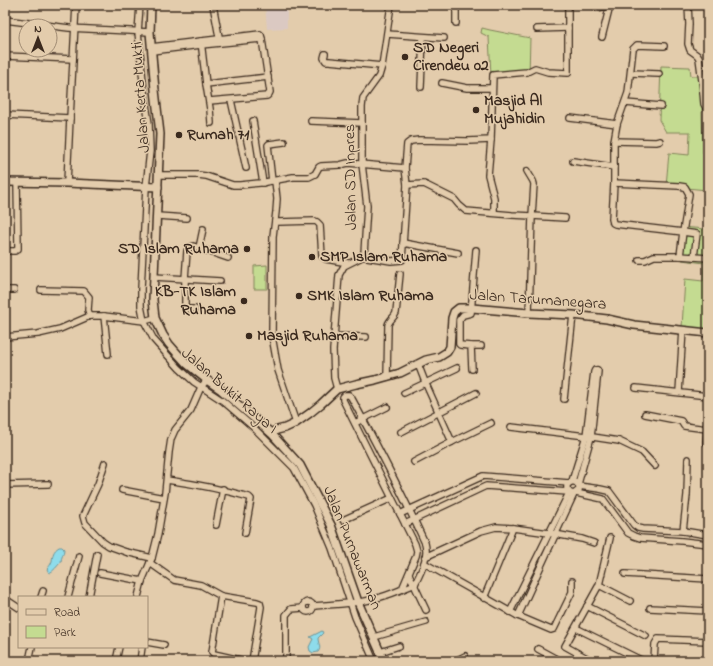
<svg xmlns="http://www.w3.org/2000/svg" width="713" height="666" font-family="'Indie Flower',sans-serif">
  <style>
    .built { fill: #dbc9c2 }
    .green { fill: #c4db91; stroke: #808258 }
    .water { fill: #8edceb; stroke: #6d9599 }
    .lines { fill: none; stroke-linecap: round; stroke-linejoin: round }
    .minor-casing { stroke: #3b2a1e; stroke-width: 8 }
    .tertiary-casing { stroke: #3b2a1e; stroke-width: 10 }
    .minor { stroke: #e3ccac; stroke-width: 5.5 }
    .tertiary { stroke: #e3ccac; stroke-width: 7 }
    .poi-dot { fill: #3b2a1e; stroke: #e3ccac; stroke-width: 1.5 }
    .labels { text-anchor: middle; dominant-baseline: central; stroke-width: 3; stroke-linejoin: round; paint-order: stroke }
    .poi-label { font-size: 16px; font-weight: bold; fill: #3b2a1e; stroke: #e3ccac; text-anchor: start }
    .street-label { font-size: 16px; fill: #3b2a1e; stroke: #e3ccac }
  </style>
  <rect width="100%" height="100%" fill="#e3ccac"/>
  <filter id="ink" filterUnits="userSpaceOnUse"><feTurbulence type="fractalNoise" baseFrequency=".025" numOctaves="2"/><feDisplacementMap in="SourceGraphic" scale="8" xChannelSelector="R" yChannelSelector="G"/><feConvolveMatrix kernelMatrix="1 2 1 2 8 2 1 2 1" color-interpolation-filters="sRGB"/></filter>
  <g filter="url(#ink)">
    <!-- built -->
    <path class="built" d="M265 5H287V28L267 29Z"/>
    <!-- green -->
    <g class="green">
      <path d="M482 28 490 30 530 38 529 75H491L489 37 481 33Z"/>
      <path d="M661 66 690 67 691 76H708V108L702 109 703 153H708V330L682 327 685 279 703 281 704 263 682 260 683 227 705 229 707 190 666 186 669 153 689 155 690 132H666L659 120Z"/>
      <path d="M267 265V289H254V266Z"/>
    </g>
    <!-- water -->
    <g class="water">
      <path d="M59 547H62L64 549C64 554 61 557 61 562 57 566 54 571 49 573L47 569C49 567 51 564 52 561 53 554 53 551 59 547Z"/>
      <path d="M322 631 323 633 318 638C318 644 322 647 318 652L313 653 310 651 309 647 313 639 310 637Z"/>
    </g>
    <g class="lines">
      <defs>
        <g id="minor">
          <path d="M140 5 138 32 144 91 149 124 150 151 146 187 141 289V306L144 321 154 340 179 368 194 382 223 401 253 427 294 468 314 505 332 548 355 617 374 661"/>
          <path d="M213 5 220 42"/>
          <path d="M596 5 597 8 612 5"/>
          <path d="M688 5 689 24 688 44 690 50 697 55 699 58 702 81 704 104 706 108H708"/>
          <path d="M5 20 69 28 150 32"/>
          <path d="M456 23V5"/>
          <path d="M537 29 568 28"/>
          <path d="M387 34 444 38"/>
          <path d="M602 37 610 5"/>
          <path d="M201 41 206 84 210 109 211 123"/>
          <path d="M664 46 637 45 633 49 628 93 617 124 614 141V183L612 219 613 223 615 224 683 232 680 256 708 258"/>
          <path d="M151 47 260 34 261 35 262 39 201 45 152 51"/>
          <path d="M325 54 324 58 326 61H329L382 66"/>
          <path d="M5 56 73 59"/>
          <path d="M631 73 659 74"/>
          <path d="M442 83 467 88H492"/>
          <path d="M206 84 268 77"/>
          <path d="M421 87 423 37"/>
          <path d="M231 100 246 168"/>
          <path d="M209 101 267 96 269 94 270 92 262 39"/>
          <path d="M625 103 661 106"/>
          <path d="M5 115 70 118"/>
          <path d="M570 118 617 124"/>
          <path d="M253 121 263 183"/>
          <path d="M311 121 362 123"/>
          <path d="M491 140 488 175 494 198V213"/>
          <path d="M614 141 656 142 660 141"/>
          <path d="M573 161 614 167"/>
          <path d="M527 171 533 181 534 184 532 216 565 218"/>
          <path d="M158 175H198L206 176 233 185H240L260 183 293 177H309L315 174 319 167 321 166 340 165 348 163 405 168"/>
          <path d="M272 181 268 145 269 144 284 142"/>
          <path d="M275 181 277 199 276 212 273 236 272 336 278 370 296 423"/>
          <path d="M67 183 70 118 76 5"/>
          <path d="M614 183 679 186 685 187 689 194 683 232 697 234 694 257"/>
          <path d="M157 216 187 218"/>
          <path d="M278 222 315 221 317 222 320 225 322 256 326 259 348 263"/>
          <path d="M403 243 458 253"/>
          <path d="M199 248 203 229"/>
          <path d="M5 251H15L18 249V246L17 183"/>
          <path d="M361 256 391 261 402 260 407 185"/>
          <path d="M639 260H645L654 256H680"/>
          <path d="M154 277 220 281"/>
          <path d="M5 290H14"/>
          <path d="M41 290 84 291 89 297 88 310 90 316"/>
          <path d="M195 309H187L185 308V279L187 251 189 248 193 246 228 258"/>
          <path d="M529 313 532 216 512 215 466 211 459 205 454 199 424 184 407 185 405 168 407 144 411 141 419 140 468 141 491 140 493 75 527 72 535 68 548 72 568 73V5"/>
          <path d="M104 316 108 354"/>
          <path d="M334 336 366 337"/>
          <path d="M5 337 38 334 60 329 90 316H104L144 321 155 318"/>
          <path d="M471 346H481"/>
          <path d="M418 364 425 382 452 442"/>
          <path d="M472 369 471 346 460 345 459 344V320L463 315 471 313 476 250"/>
          <path d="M387 377 388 325C389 320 394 318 396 313L400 274"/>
          <path d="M636 388 708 396"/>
          <path d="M337 389 334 378 333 350 339 275 344 266 360 258 364 254 367 206 362 164V107L363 98 379 76 382 66 391 5"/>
          <path d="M679 392 683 330"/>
          <path d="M404 393 457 368"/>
          <path d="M564 399 573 315"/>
          <path d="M645 414 681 421 684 426 707 429"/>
          <path d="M355 423 387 407"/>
          <path d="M511 427 586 436 619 441 642 452 655 466"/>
          <path d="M401 432 476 393"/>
          <path d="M706 442 708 419"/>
          <path d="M414 462 452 442 491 423"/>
          <path d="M105 463 98 484 83 516 85 523 103 542 109 546 126 552 152 558"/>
          <path d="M167 480C195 484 222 489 249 497L251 499 245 533"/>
          <path d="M572 481 586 436 594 372 595 370H597"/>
          <path d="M578 484 591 437 598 371 597 370"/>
          <path d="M5 485 48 484"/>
          <path d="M579 486 600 489 609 491 634 525 638 528 643 529 683 531 708 535"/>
          <path d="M122 490 164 498"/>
          <path d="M576 493 603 499 628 533 634 536 640 538 682 541 708 544"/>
          <path d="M400 514 483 476 569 483"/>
          <path d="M343 520 392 498"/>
          <path d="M405 524 486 486 568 492"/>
          <path d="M216 525 223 489"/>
          <path d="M683 531 687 495 688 459"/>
          <path d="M425 557 481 531 496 527 513 528 549 533 582 539 594 543"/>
          <path d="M150 563 174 580 201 585 221 596 257 602 260 603 261 607 252 661"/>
          <path d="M424 563 518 616 551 630 554 629 572 592V581"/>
          <path d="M100 573 142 581"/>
          <path d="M409 574 426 610"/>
          <path d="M625 574 708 579"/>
          <path d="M599 585 630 601"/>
          <path d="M402 589 416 556 417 551 415 544 343 400V397L345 395H349L351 397C377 445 402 493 425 543 429 557 421 572 415 584"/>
          <path d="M221 596 212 652 214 654 245 661"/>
          <path d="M41 597 43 591"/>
          <path d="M68 597 79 556"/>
          <path d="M89 597 97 554"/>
          <path d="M138 597 142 581 152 558 158 534 165 493 169 452 171 439 175 430 191 410 201 387 207 380"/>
          <path d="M484 598 513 528"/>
          <path d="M5 600 10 602 19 608"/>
          <circle cx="308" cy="607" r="5"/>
          <path d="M314 606C328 605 343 604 358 602 377 600 396 592 415 584"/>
          <path d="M587 606 646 636"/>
          <path d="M650 608 708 611"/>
          <path d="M510 612 569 493"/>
          <path d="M518 616 574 494 579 490C580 482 572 479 567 485V489L570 493 574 494"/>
          <path d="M576 628 643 661"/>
          <path d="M374 637 426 622"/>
          <path d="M147 642 164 645"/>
          <path d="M538 649 560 661"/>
          <path d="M380 652 399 646"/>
          <path d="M29 661 32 647"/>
          <path d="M116 661 119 647"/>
          <path d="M140 661 142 647"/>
          <path d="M286 661V615L291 609 303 608"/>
          <path d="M455 661 465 656"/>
          <path d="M592 661 565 646 599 585 610 538"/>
          <path d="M654 661 655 644 658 639 708 641"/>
        </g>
        <g id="tertiary">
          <path d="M151 5 150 32 155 90 160 134 153 300 155 318 163 335 169 344 176 352 186 363 207 380 220 389 271 433 300 465 331 525 358 602 384 661"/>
          <path d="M5 182 67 183 158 187"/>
          <path d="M271 433 277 430 285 428 296 423 310 413 321 404 337 389 356 384 375 380 400 373 426 360 439 357 447 352 450 347 452 318 454 312 459 308H472L529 313 573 315 607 319 634 325 708 333"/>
        </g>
      </defs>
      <!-- minor casing -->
      <use href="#minor" class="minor-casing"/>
      <!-- tertiary casing -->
      <use href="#tertiary" class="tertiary-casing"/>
      <!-- minor -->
      <use href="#minor" class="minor"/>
      <!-- tertiary -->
      <use href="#tertiary" class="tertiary"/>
    </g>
  </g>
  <!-- markers -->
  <g class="poi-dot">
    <circle cx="405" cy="57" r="4"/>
    <circle cx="476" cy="110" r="4"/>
    <circle cx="179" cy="135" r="4"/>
    <circle cx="247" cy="249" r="4"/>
    <circle cx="312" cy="257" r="4"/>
    <circle cx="299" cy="296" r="4"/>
    <circle cx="244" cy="301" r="4"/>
    <circle cx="249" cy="336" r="4"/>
  </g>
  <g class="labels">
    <!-- poi labels -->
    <g class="poi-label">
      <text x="413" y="48">SD Negeri<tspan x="413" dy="18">Cirendeu 02</tspan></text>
      <text x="484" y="101">Masjid Al<tspan x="484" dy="18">Mujahidin</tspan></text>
      <text x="187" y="135">Rumah 71</text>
      <text x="239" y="249" text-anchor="end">SD Islam Ruhama</text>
      <text x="320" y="257">SMP Islam Ruhama</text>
      <text x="236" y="292" text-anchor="end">KB-TK Islam<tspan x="236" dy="18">Ruhama</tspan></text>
      <text x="307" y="296">SMK Islam Ruhama</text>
      <text x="257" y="336">Masjid Ruhama</text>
    </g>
    <!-- street labels -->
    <g class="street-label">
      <text transform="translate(141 97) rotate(-94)">Jalan Kerta Mukti</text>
      <text transform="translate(351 177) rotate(-91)">Jalan SD Inpres</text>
      <text transform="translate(538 300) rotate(4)">Jalan Tarumanegara</text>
      <text transform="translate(229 391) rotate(41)">Jalan Bukit Raya I</text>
      <text transform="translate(352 548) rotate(68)">Jalan Purnawarman</text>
    </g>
  </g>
  <!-- margin -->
  <rect width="713" height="666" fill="none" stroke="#e3ccac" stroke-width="20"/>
  <rect x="10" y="10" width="693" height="646" fill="none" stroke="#3b2a1e" stroke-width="1.5" filter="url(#ink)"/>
  <!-- legend -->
  <rect x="18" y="596" width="130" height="52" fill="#e3ccac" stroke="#a08b73"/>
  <rect x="26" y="609" width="20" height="6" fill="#e3ccac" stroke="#a08b73"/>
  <text x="54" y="616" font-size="12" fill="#3b2a1e">Road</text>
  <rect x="26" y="626" width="20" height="12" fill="#c4db91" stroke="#a08b73"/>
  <text x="54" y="636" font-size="12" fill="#3b2a1e">Park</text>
  <!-- north arrow -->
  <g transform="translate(38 38)"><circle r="19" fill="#e3ccac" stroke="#a08b73"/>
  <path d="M0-3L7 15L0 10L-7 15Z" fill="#3b2a1e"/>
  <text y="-6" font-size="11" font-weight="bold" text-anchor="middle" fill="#3b2a1e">N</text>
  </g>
</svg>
